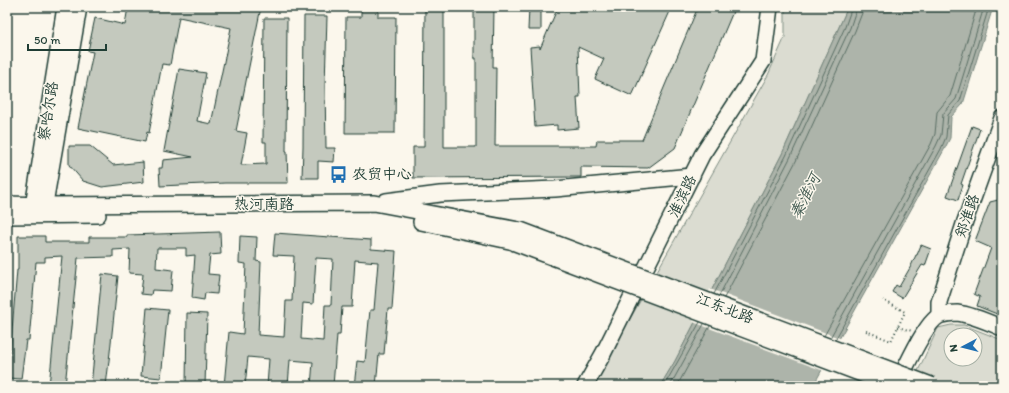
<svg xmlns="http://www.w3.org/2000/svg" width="1009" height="393" font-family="Itim,'LXGW WenKai TC',sans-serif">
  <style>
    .green { fill: #dbdcd1; stroke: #7d8c82; fill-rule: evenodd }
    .water { fill: #adb4aa; stroke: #74847b }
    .pier { fill: #fbf7ec }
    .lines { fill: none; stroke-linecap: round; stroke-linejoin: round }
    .shore { stroke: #586d63; stroke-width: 1 }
    .building { fill: #c4c9be; stroke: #1f3d34; fill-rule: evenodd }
    .secondary-casing { stroke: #1f3d34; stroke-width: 18 }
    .path { stroke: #1f3d34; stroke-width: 2; stroke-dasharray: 1 3; stroke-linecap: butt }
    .secondary { stroke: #fbf7ec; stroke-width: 15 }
    .primary-bridge-casing { stroke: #1f3d34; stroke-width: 19; stroke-linecap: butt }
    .primary-bridge { stroke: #fbf7ec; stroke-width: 16 }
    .labels { text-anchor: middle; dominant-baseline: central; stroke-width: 3; stroke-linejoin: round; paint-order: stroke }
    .street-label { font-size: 15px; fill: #1f3d34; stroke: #fbf7ec }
    .poi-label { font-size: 15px; fill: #1f3d34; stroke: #fbf7ec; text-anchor: start }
    .water-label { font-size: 16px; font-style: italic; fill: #425b52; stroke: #fbf7ec }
  </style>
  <rect width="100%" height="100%" fill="#fbf7ec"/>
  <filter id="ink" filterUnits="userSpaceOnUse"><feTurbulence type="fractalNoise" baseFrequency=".025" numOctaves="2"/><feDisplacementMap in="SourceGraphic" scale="8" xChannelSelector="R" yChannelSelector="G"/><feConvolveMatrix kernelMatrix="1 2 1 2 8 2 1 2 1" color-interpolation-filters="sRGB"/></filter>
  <g filter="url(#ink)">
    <!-- green -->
    <g class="green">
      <path d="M785 7H848L782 154 675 361 660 386H592L768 75 785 37Z"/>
      <path d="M951 325H964L1002 340V386H911L938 328ZM951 335H975V359H951Z"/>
    </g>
    <!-- water -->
    <path class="water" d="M848 7H993L963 104 951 117 950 138 944 150 813 386H660L675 361 782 154Z"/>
    <!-- pier -->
    <path class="pier" d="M710 289 842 339 824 371 693 322Z"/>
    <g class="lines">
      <!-- shore -->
      <g class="shore">
        <path d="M714 294 786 156 845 27 852 7"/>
        <path d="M719 296 790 158 850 28 857 7"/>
        <path d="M724 298 796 161 855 31 862 13 863 7"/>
        <path d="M824 336 931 144 935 134 937 112 950 96 977 7"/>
        <path d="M830 338 936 146 941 135 943 114 956 99 984 7"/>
        <path d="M835 340 941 149 946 137 948 115 960 101 989 7"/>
        <path d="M664 386 700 322"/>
        <path d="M670 386 704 324"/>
        <path d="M677 386 710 326"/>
      </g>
    </g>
    <!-- building -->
    <g class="building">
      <path d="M128 7H261L236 131 247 133 241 165 266 164V142H263L264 18H287L286 151H287L288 183H225L160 186 159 168H162L163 160 193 157 164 151 179 69 206 73 197 121 211 124 231 28 179 17 170 65 162 64 149 133 147 132 145 142 78 128 93 52 88 51 95 18 125 25Z"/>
      <path d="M361 7H378V17H396L395 133H345L346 17H361Z"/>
      <path d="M425 7H444V147H476V58H474V7H494L493 67H496L495 146H596L597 140H642L698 7H735L675 148 648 168 581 167V177L413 178V147H424Z"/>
      <path d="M529 7H541V30H528Z"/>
      <path d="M558 7H672L632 96 595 79 604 59 578 47 580 97H577L579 128 557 130V125L535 127 530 47 540 46V49Z"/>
      <path d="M304 16H327L325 86 326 148H335L334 162 318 161V178H302L303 147Z"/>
      <path d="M972 126 980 129 961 184 963 185 958 200 947 196Z"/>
      <path d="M69 146H90L113 165 143 162 144 182 102 187 83 181 69 165Z"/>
      <path d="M1002 199V296L1000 303 1002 304V316L977 306 980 297 974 294 991 248 975 241 990 202Z"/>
      <path d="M220 232 221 254 210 255 208 274 219 275 217 294 205 293 204 300 192 298 195 255 186 256V248H157L156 268 173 270 171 291 152 290 151 295 141 294 143 274 129 273 130 249 113 250V257L78 258 65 386H49L62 256 45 257V262H36L29 340H26L21 379 8 378 17 270H18V236H45V242H89V237H127V235Z"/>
      <path d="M275 233 371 240V249L396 251 392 309H388L384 354H379L376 386H354L357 361 365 362 370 310H374L378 262 355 260 352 307H342L340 335H337L333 386H311L313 362 290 360 288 386H267L269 359 248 357 245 386H224L229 332 243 334 246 264 239 263 240 236 257 237 256 261 261 262 258 335 284 337 286 301H292L294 256 273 255ZM316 258 333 259 331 305H325L323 341 301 339 303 303 313 304Z"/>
      <path d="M921 245 931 249 925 266 922 265 902 298 892 292 896 285 899 287 911 266 916 255H917Z"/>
      <path d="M102 274 118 276 110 352 106 386H91Z"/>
      <path d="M147 308 168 310 161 378 141 376Z"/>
      <path d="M187 313 207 314 205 386H186Z"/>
    </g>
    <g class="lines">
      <defs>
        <g id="secondary">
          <path d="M386 201 440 194 555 189 692 176"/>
          <path d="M7 204 44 205 374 203 519 230"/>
          <path d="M32 213 65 7"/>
          <path d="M43 215 79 7"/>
          <path d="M7 216 98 215"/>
          <path d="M421 222 514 242"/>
          <path d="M939 315V302L965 221 1002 118"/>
          <path d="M897 385C905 369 925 323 939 316 943 314 953 313 957 313 973 315 988 322 1002 328"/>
          <path d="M585 386 603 354 702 155 763 61 770 7"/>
        </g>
      </defs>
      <!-- secondary casing -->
      <use href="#secondary" class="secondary-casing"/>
      <!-- path -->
      <g class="path">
        <path d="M898 327 912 331"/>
        <path d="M866 331 891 341 905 312 883 300"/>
      </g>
      <!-- secondary -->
      <use href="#secondary" class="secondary"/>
      <defs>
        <g id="primary-bridge">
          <path d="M519 230 932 386"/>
          <path d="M514 242 895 386"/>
        </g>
      </defs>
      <!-- primary-bridge casing -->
      <use href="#primary-bridge" class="primary-bridge-casing"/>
      <!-- primary-bridge -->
      <use href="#primary-bridge" class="primary-bridge"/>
    </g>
  </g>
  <!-- icons -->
  <defs>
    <symbol id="bus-bare" viewBox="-9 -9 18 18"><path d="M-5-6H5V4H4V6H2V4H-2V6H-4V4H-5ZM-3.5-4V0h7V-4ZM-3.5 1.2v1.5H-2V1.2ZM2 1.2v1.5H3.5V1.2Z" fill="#1f6fb2" stroke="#fbf7ec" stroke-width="2.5" paint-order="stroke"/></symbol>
  </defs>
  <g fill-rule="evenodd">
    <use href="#bus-bare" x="326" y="162" width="25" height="25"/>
  </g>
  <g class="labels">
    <!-- street labels -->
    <g class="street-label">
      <text transform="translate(48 111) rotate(-81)">察哈尔路</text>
      <text transform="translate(682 196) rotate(-64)">淮滨路</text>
      <text x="264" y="204">热河南路</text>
      <text transform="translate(967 216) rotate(-71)">郑淮路</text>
      <text transform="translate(725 308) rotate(21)">江东北路</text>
    </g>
    <!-- poi labels -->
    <g class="poi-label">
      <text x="352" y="174">农贸中心</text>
    </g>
    <!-- water labels -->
    <g class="water-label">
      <text transform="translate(805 196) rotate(-63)">秦淮河</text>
    </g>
  </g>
  <!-- margin -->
  <rect width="1009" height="393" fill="none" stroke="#fbf7ec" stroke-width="24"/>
  <rect x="12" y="12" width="985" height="369" fill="none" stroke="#1f3d34" stroke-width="1.5" filter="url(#ink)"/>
  <!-- north arrow -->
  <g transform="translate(963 347) rotate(263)"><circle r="19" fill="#fbf7ec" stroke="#a3ada2"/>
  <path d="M0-3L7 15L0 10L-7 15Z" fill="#1f6fb2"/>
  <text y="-6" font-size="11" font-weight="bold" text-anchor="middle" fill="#1f3d34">N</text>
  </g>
  <!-- scale -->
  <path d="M28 44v6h78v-6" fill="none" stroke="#1f3d34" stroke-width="2"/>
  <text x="34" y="44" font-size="12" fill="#1f3d34" stroke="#fbf7ec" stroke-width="3" paint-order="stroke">50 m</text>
</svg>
